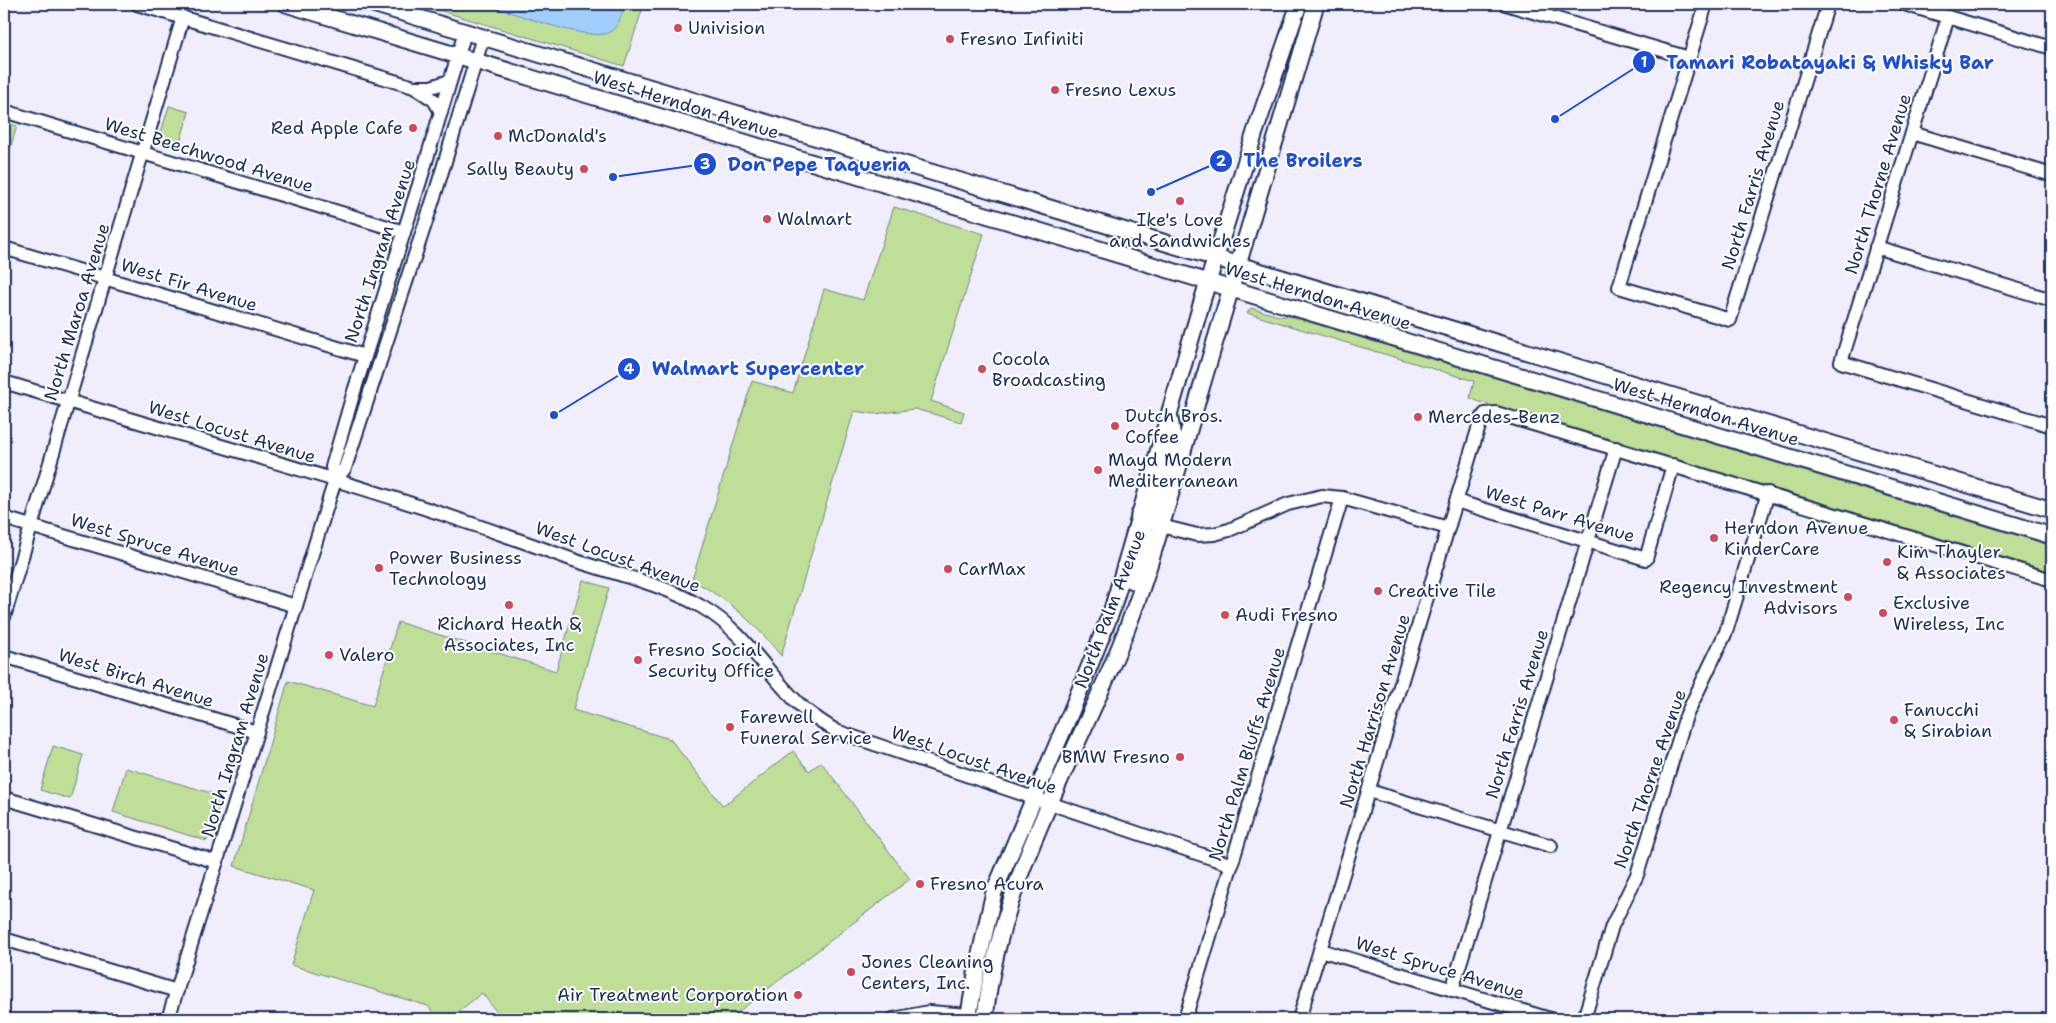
<svg xmlns="http://www.w3.org/2000/svg" width="2056" height="1023" font-family="'Shantell Sans',sans-serif">
  <style>
    .green { fill: #bfde97; stroke: #6d867a }
    .water { fill: #a1cefc; stroke: #6b8ebd }
    .lines { fill: none; stroke-linecap: round; stroke-linejoin: round }
    .minor-casing { stroke: #1b2f5e; stroke-width: 16 }
    .major-casing { stroke: #1b2f5e; stroke-width: 19 }
    .minor { stroke: #fff; stroke-width: 12 }
    .major { stroke: #fff; stroke-width: 15 }
    .poi-dot { fill: #d1495b; stroke: #fff; stroke-width: 2 }
    .labels { text-anchor: middle; dominant-baseline: central; stroke-width: 4; stroke-linejoin: round; paint-order: stroke }
    .poi-label { font-size: 18px; fill: #1b2f5e; stroke: #fff; text-anchor: start }
    .street-label { font-size: 18px; fill: #1b2f5e; stroke: #fff }
    .leader { fill: none; stroke: #1d4ed8; stroke-width: 2 }
    .callout-dot { fill: #1d4ed8; stroke: #fff; stroke-width: 2 }
    .mark-label { font-size: 15px; text-anchor: middle; font-weight: bold; fill: #fff }
    .callout-label { font-size: 19px; text-anchor: middle; font-weight: bold; fill: #1d4ed8; stroke: #fff; stroke-width: 4; stroke-linejoin: round; paint-order: stroke }
  </style>
  <rect width="100%" height="100%" fill="#f0eefd"/>
  <filter id="ink" filterUnits="userSpaceOnUse"><feTurbulence type="fractalNoise" baseFrequency=".02" numOctaves="2"/><feDisplacementMap in="SourceGraphic" scale="10" xChannelSelector="R" yChannelSelector="G"/><feConvolveMatrix kernelMatrix="1 2 1 2 8 2 1 2 1" color-interpolation-filters="sRGB"/></filter>
  <g filter="url(#ink)">
    <!-- green -->
    <g class="green">
      <path d="M418 4H644L624 66Z"/>
      <path d="M169 106 189 112 178 149 158 142Z"/>
      <path d="M4 122 17 126 4 169Z"/>
      <path d="M894 207 984 234 931 401 964 412 961 422 915 409 874 414 854 411 781 656C756 624 728 599 692 580L752 381 793 393 824 289 863 300Z"/>
      <path d="M1251 308 1279 316H1289L2052 546V572L1534 416C1513 410 1489 407 1470 398L1474 381 1247 313Z"/>
      <path d="M583 580 609 588 573 710 670 739 723 806 793 751 809 771 821 762 910 879 729 1019H502L482 993 449 1019H438L428 1006 291 965 314 890 234 866 288 681 373 706 398 622 556 671Z"/>
      <path d="M53 746 83 755 70 799 40 790Z"/>
      <path d="M126 768 218 795 217 800 220 802 207 841 113 812Z"/>
    </g>
    <!-- water -->
    <path class="water" d="M486 4H625C622 14 619 28 608 33 586 41 511 12 486 4Z"/>
    <g class="lines">
      <defs>
        <g id="minor">
          <path d="M137 4 414 87H431L450 81"/>
          <path d="M1506 4 1689 58"/>
          <path d="M1706 4 1619 287 1730 320 1828 4"/>
          <path d="M1904 4 2052 48"/>
          <path d="M1948 17 1841 362 2052 426"/>
          <path d="M414 87 434 100 441 112"/>
          <path d="M4 111 404 232"/>
          <path d="M1912 133 2052 175"/>
          <path d="M1876 247 2052 300"/>
          <path d="M4 248 365 356"/>
          <path d="M4 382C192 439 383 489 568 558 612 574 660 582 702 607 745 632 765 671 799 704 810 715 824 723 836 731L1232 865"/>
          <path d="M335 481 332 467 352 398 421 178 465 32"/>
          <path d="M1456 501 1646 559 1673 465"/>
          <path d="M4 518 296 606"/>
          <path d="M1161 526 1197 535 1214 534 1229 530 1288 504 1322 496 1342 498 1448 528"/>
          <path d="M4 617 183 17"/>
          <path d="M4 656 257 732"/>
          <path d="M1369 791 1551 846"/>
          <path d="M4 798 217 862"/>
          <path d="M4 939 177 991"/>
          <path d="M1320 950 1550 1019"/>
          <path d="M1452 990 1616 448"/>
          <path d="M168 1019 330 496 335 481 345 468 436 191 483 37"/>
          <path d="M893 1019 929 1012 969 1015"/>
          <path d="M1185 1019 1342 498"/>
          <path d="M1299 1019 1476 436 1481 420 1485 414 1496 413 2052 580"/>
          <path d="M1584 1019 1612 926 1637 875 1686 716 1726 632 1768 493"/>
        </g>
        <g id="major">
          <path d="M286 4 2052 536"/>
          <path d="M373 4 2052 510"/>
          <path d="M1161 526 1155 521 1153 507 1173 438 1170 418"/>
          <path d="M1133 581C1139 560 1153 534 1139 515"/>
          <path d="M968 1019 978 963 994 892 1073 707 1112 610 1203 298 1255 132 1299 4"/>
          <path d="M985 1019C1000 867 1090 738 1139 596 1164 523 1183 449 1205 375 1242 251 1279 127 1316 4"/>
        </g>
      </defs>
      <!-- minor casing -->
      <use href="#minor" class="minor-casing"/>
      <!-- major casing -->
      <use href="#major" class="major-casing"/>
      <!-- minor -->
      <use href="#minor" class="minor"/>
      <!-- major -->
      <use href="#major" class="major"/>
    </g>
  </g>
  <!-- markers -->
  <g class="poi-dot">
    <circle cx="678" cy="28" r="5"/>
    <circle cx="950" cy="39" r="5"/>
    <circle cx="1055" cy="90" r="5"/>
    <circle cx="413" cy="128" r="5"/>
    <circle cx="498" cy="136" r="5"/>
    <circle cx="584" cy="169" r="5"/>
    <circle cx="1180" cy="201" r="5"/>
    <circle cx="767" cy="219" r="5"/>
    <circle cx="982" cy="369" r="5"/>
    <circle cx="1418" cy="417" r="5"/>
    <circle cx="1115" cy="426" r="5"/>
    <circle cx="1098" cy="470" r="5"/>
    <circle cx="1714" cy="538" r="5"/>
    <circle cx="1887" cy="562" r="5"/>
    <circle cx="379" cy="568" r="5"/>
    <circle cx="948" cy="569" r="5"/>
    <circle cx="1378" cy="591" r="5"/>
    <circle cx="1848" cy="597" r="5"/>
    <circle cx="509" cy="605" r="5"/>
    <circle cx="1883" cy="613" r="5"/>
    <circle cx="1225" cy="615" r="5"/>
    <circle cx="329" cy="655" r="5"/>
    <circle cx="638" cy="660" r="5"/>
    <circle cx="1894" cy="720" r="5"/>
    <circle cx="730" cy="727" r="5"/>
    <circle cx="1180" cy="757" r="5"/>
    <circle cx="920" cy="884" r="5"/>
    <circle cx="851" cy="972" r="5"/>
    <circle cx="798" cy="995" r="5"/>
  </g>
  <g class="labels">
    <!-- poi labels -->
    <g class="poi-label">
      <text x="688" y="28">Univision</text>
      <text x="960" y="39">Fresno Infiniti</text>
      <text x="1065" y="90">Fresno Lexus</text>
      <text x="403" y="128" text-anchor="end">Red Apple Cafe</text>
      <text x="508" y="136">McDonald's</text>
      <text x="574" y="169" text-anchor="end">Sally Beauty</text>
      <text x="777" y="219">Walmart</text>
      <text x="1180" y="220" text-anchor="middle">Ike's Love<tspan x="1180" dy="21">and Sandwiches</tspan></text>
      <text x="992" y="359">Cocola<tspan x="992" dy="21">Broadcasting</tspan></text>
      <text x="1125" y="416">Dutch Bros.<tspan x="1125" dy="21">Coffee</tspan></text>
      <text x="1428" y="417">Mercedes-Benz</text>
      <text x="1108" y="460">Mayd Modern<tspan x="1108" dy="21">Mediterranean</tspan></text>
      <text x="1724" y="528">Herndon Avenue<tspan x="1724" dy="21">KinderCare</tspan></text>
      <text x="1897" y="552">Kim Thayler<tspan x="1897" dy="21">&amp; Associates</tspan></text>
      <text x="389" y="558">Power Business<tspan x="389" dy="21">Technology</tspan></text>
      <text x="958" y="569">CarMax</text>
      <text x="1838" y="587" text-anchor="end">Regency Investment<tspan x="1838" dy="21">Advisors</tspan></text>
      <text x="1388" y="591">Creative Tile</text>
      <text x="1893" y="603">Exclusive<tspan x="1893" dy="21">Wireless, Inc</tspan></text>
      <text x="1235" y="615">Audi Fresno</text>
      <text x="509" y="624" text-anchor="middle">Richard Heath &amp;<tspan x="509" dy="21">Associates, Inc</tspan></text>
      <text x="648" y="650">Fresno Social<tspan x="648" dy="21">Security Office</tspan></text>
      <text x="339" y="655">Valero</text>
      <text x="1904" y="710">Fanucchi<tspan x="1904" dy="21">&amp; Sirabian</tspan></text>
      <text x="740" y="717">Farewell<tspan x="740" dy="21">Funeral Service</tspan></text>
      <text x="1170" y="757" text-anchor="end">BMW Fresno</text>
      <text x="930" y="884">Fresno Acura</text>
      <text x="861" y="962">Jones Cleaning<tspan x="861" dy="21">Centers, Inc.</tspan></text>
      <text x="788" y="995" text-anchor="end">Air Treatment Corporation</text>
    </g>
    <!-- street labels -->
    <g class="street-label">
      <text transform="translate(686 105) rotate(17)">West Herndon Avenue</text>
      <text transform="translate(209 155) rotate(17)">West Beechwood Avenue</text>
      <text transform="translate(1878 184) rotate(-73)">North Thorne Avenue</text>
      <text transform="translate(1753 185) rotate(-73)">North Farris Avenue</text>
      <text transform="translate(380 251) rotate(-72)">North Ingram Avenue</text>
      <text transform="translate(189 285) rotate(17)">West Fir Avenue</text>
      <text transform="translate(1318 296) rotate(17)">West Herndon Avenue</text>
      <text transform="translate(77 312) rotate(-73)">North Maroa Avenue</text>
      <text transform="translate(1706 412) rotate(17)">West Herndon Avenue</text>
      <text transform="translate(232 432) rotate(17)">West Locust Avenue</text>
      <text transform="translate(1560 514) rotate(17)">West Parr Avenue</text>
      <text transform="translate(155 545) rotate(17)">West Spruce Avenue</text>
      <text transform="translate(618 557) rotate(20)">West Locust Avenue</text>
      <text transform="translate(1110 609) rotate(-69)">North Palm Avenue</text>
      <text transform="translate(136 678) rotate(17)">West Birch Avenue</text>
      <text transform="translate(1375 711) rotate(-73)">North Harrison Avenue</text>
      <text transform="translate(1517 714) rotate(-73)">North Farris Avenue</text>
      <text transform="translate(235 745) rotate(-73)">North Ingram Avenue</text>
      <text transform="translate(1247 754) rotate(-73)">North Palm Bluffs Avenue</text>
      <text transform="translate(974 760) rotate(19)">West Locust Avenue</text>
      <text transform="translate(1650 779) rotate(-71)">North Thorne Avenue</text>
      <text transform="translate(1440 968) rotate(17)">West Spruce Avenue</text>
    </g>
  </g>
  <!-- callouts -->
  <path class="leader" d="M1555 119L1644 62M1151 192L1221 161M613 177L705 164M554 415L629 369"/>
  <g class="callout-dot">
    <circle cx="1555" cy="119" r="5"/>
    <circle cx="1151" cy="192" r="5"/>
    <circle cx="613" cy="177" r="5"/>
    <circle cx="554" cy="415" r="5"/>
    <circle cx="1644" cy="62" r="12"/>
    <circle cx="1221" cy="161" r="12"/>
    <circle cx="705" cy="164" r="12"/>
    <circle cx="629" cy="369" r="12"/>
  </g>
  <g class="mark-label">
    <text x="1644" y="67">1</text>
    <text x="1221" y="166">2</text>
    <text x="705" y="169">3</text>
    <text x="629" y="374">4</text>
  </g>
  <g class="callout-label">
    <text x="1830" y="69">Tamari Robatayaki &amp; Whisky Bar</text>
    <text x="1303" y="167">The Broilers</text>
    <text x="819" y="171">Don Pepe Taqueria</text>
    <text x="758" y="375">Walmart Supercenter</text>
  </g>
  <!-- margin -->
  <rect width="2056" height="1023" fill="none" stroke="#fff" stroke-width="20"/>
  <rect x="10" y="10" width="2036" height="1003" fill="none" stroke="#1b2f5e" stroke-width="2" filter="url(#ink)"/>
</svg>
